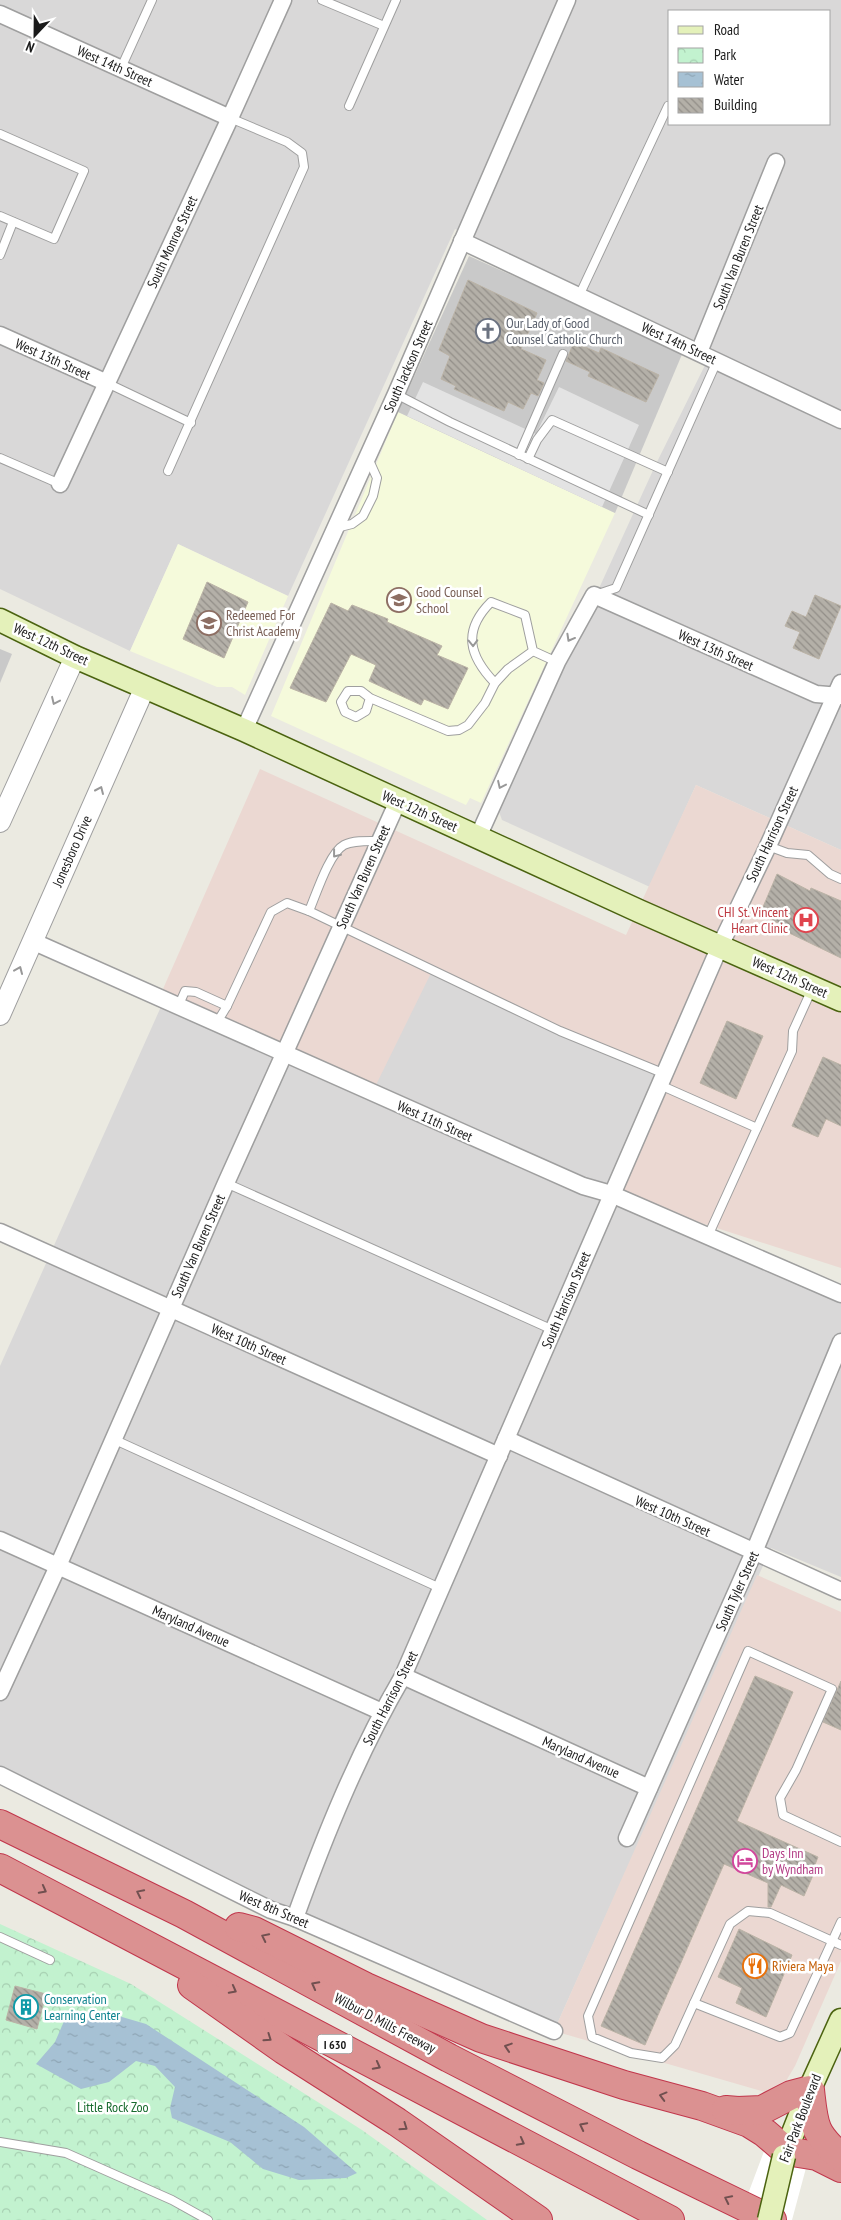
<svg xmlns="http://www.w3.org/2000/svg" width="841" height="2220" font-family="'PT Sans Narrow',sans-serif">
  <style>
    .residential { fill: #d9d8d8; fill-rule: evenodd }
    .commercial { fill: #ebd8d2 }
    .education { fill: #f5fadb }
    .religious { fill: #c9c9c9 }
    .park { fill: url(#park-crowns) }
    .parking { fill: #e3e3e3 }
    .water { fill: url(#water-ripples) }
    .pier { fill: #fff }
    .building { fill: url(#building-back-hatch); stroke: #bbb3a6 }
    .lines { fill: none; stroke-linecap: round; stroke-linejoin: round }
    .service-casing { stroke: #9f9f9f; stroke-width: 10 }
    .minor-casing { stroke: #9f9f9f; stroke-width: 19 }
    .tertiary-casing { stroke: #9f9f9f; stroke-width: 22 }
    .secondary-casing { stroke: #4b6310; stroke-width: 25 }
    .motorway-casing { stroke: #c1374c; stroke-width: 30 }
    .service { stroke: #fff; stroke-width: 8 }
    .minor { stroke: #fff; stroke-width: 16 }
    .tertiary { stroke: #fff; stroke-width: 20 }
    .secondary { stroke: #e4f1ba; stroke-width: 22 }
    .motorway { stroke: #db9191; stroke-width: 28 }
    .secondary-bridge-casing { stroke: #4b6310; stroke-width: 25; stroke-linecap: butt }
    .secondary-bridge { stroke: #e4f1ba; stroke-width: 22 }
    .oneway { stroke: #989898 }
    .oneway2 { stroke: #715050 }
    .labels { text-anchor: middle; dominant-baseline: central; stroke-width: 5; stroke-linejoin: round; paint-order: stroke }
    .shield { fill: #fff; stroke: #5f5f5f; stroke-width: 1 }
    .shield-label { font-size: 12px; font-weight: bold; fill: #1b1b1b }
    .street-label { font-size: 14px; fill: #1b1b1b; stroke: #fff }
    .worship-label { font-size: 14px; fill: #5b616d; stroke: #fff; text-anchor: start }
    .education-label { font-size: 14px; fill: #785e54; stroke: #fff; text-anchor: start }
    .health-label { font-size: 14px; fill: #be3a42; stroke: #fff; text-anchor: end }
    .hotel-label { font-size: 14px; fill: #b23c85; stroke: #fff; text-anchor: start }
    .food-label { font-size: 14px; fill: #c56008; stroke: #fff; text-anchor: start }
    .culture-label { font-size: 14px; fill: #0d838f; stroke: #fff; text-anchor: start }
    .park-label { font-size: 14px; fill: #176b2e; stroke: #fff }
  </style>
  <defs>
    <pattern id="park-crowns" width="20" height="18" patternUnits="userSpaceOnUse" patternTransform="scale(1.25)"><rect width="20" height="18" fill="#c2f2cf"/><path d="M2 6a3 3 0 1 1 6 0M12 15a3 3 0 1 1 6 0" fill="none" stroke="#a6cfb1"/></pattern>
    <pattern id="water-ripples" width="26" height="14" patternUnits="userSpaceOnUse" patternTransform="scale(1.25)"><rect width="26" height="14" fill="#a6c1d4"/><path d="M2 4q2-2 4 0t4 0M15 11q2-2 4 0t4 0" fill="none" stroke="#8ea5b5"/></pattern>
    <pattern id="building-back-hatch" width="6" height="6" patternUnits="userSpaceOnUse" patternTransform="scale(1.25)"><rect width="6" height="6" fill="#b4b0a8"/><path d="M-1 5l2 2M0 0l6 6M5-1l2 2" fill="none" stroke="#928e88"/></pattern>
  </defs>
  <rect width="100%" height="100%" fill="#ebeae1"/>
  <!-- residential -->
  <g class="residential">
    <path d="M0 0H841V850L696 785 650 887 502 820 498 809 655 466 713 349 455 229 288 596 178 544 130 651 0 589ZM670 11H830V124H670Z"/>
    <path d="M432 971 665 1074 612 1194 841 1302V1577L771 1548 554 2031 295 1918 0 1774V1366L164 1000Z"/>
  </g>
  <!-- commercial -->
  <g class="commercial">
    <path d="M260 769 626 935 696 785 841 850V1268L611 1194 665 1074 432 971 372 1093 159 998Z"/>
    <path d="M757 1575 841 1612V1961L795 2066 786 2081 772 2094 554 2031Z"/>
  </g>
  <!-- education -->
  <g class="education">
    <path d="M398 412 615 513 481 803 470 798 466 805 271 716Z"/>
    <path d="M178 544 288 596 245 695 232 687H217L130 651Z"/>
  </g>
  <!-- religious -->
  <g class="religious">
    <path d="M469 256 683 352 615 513 398 412Z"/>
    <path d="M0 649 12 654 0 683Z"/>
  </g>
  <!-- park -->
  <path class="park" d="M0 1924 131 1984 362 2130 487 2220H0Z"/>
  <!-- parking -->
  <path class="parking" d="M423 382 536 434 559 387 639 425 602 507 407 416Z"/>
  <!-- water -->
  <path class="water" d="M105 2012 146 2024 304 2127 357 2173 346 2178 299 2180 263 2169 230 2142 172 2118 170 2108 175 2087 155 2066 136 2061 109 2082 81 2089 36 2064 55 2042 65 2019Z"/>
  <!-- pier -->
  <path class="pier" d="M766 2146 806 2168 792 2220H743L748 2194Z"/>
  <!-- building -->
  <g class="building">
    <path d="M468 280 537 313 521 349 546 360 537 380 544 383 538 396 531 393 523 409 508 402 504 411 454 389 456 386 441 379 450 356 439 350Z"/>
    <path d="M574 342 599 353 601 348 659 375 646 402 588 376 590 372 566 361Z"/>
    <path d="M207 582 248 602 224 658 183 639Z"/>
    <path d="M815 595 841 606 819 659 793 648 800 632 785 626 792 611 806 617Z"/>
    <path d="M331 603 348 611 352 605 388 619 387 622 442 646 437 655 468 668 448 709 424 699 421 705 369 681 376 665 351 654 326 702 290 688Z"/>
    <path d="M777 874 810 891 811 888 841 901V958L781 929 782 925 760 914Z"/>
    <path d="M727 1021 763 1036 736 1099 700 1083Z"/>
    <path d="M823 1057 841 1065V1126L826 1119 818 1137 792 1126Z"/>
    <path d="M755 1676 793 1692 737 1821 818 1857 812 1872 814 1873 804 1896 781 1885 771 1907H768V1883L724 1864 645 2045 601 2026Z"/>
    <path d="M841 1681V1730L823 1722Z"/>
    <path d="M739 1929 792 1955 766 2017 736 2003 742 1988 718 1977Z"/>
    <path d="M15 1986 46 1994 37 2029 6 2020Z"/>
  </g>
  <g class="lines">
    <defs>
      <g id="service">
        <path d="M322 0 384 26"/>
        <path d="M121 68 152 0"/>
        <path d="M349 106 396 0"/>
        <path d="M0 134 84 171 54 239 0 216"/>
        <path d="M0 255 13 222"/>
        <path d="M579 296 668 106"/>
        <path d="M107 383 191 423"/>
        <path d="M396 394 450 422 649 515"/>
        <path d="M519 455 563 354"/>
        <path d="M0 458 60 484"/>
        <path d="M528 459 537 440 552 420 668 472"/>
        <path d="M168 471 304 167 302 153 287 142 230 118"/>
        <path d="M336 528 352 524 363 516 373 496 377 478 368 458"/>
        <path d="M598 594 616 588 717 361"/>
        <path d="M495 683C469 656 462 631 491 602L525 615 533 651 557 662"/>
        <path d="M370 698 366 711 356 717 345 712 341 702 348 691H361L370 698 448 731 459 730 468 725 485 703 495 683 508 669 533 651"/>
        <path d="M768 846 787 853 808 855 830 874 841 879"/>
        <path d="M309 911C316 895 329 853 344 845 354 840 369 841 380 841"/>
        <path d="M178 1007 185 991 196 992 227 1006"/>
        <path d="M216 1024 227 1006 271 912 287 903 309 911 560 1031 665 1074"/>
        <path d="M660 1085 757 1128"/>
        <path d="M226 1183 553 1330"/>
        <path d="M708 1236 792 1051 793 1031 812 989"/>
        <path d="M113 1439 440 1588"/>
        <path d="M841 1842 783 1815 780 1798 796 1770 832 1689 748 1651 588 2016 592 2037 631 2053 662 2058 675 2045 730 1924 748 1911 770 1913 841 1945"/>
        <path d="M0 1937 50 1960"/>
        <path d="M694 2003 780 2037 790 2033 841 1922"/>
        <path d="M0 2142 66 2153 172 2200 208 2220"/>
      </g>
      <g id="minor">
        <path d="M0 14 230 118"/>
        <path d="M462 241 841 420"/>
        <path d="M0 335 105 382"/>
        <path d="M699 352 776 162"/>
        <path d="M60 484 230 118 283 0"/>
        <path d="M244 730 396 394 567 0"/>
        <path d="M478 837 557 662 594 595 816 694 841 696"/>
        <path d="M32 941 583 1186 611 1194 841 1294"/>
        <path d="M0 1232 499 1456"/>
        <path d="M506 1439 841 1591"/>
        <path d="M0 1540 382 1712"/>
        <path d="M403 1676 649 1788"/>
        <path d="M0 1692 58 1566 226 1183 398 801"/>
        <path d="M0 1775 271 1910 295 1918 554 2031"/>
        <path d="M627 1838 754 1552 841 1342"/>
        <path d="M295 1918C325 1835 358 1753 403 1676L720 946 768 846 841 683"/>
      </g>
      <g id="tertiary">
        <path d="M0 822 75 657"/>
        <path d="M0 1015 145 687"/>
      </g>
      <g id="secondary">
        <path d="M0 620 75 657 244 730 639 911 841 1000"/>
        <path d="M784 2156 813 2082 841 2020"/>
      </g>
      <g id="motorway">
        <path d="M0 1824 184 1914 449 2058 638 2155 772 2220"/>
        <path d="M0 1868 670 2220"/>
        <path d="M239 1927 254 1931 366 1987 481 2038 624 2085 702 2106 749 2123 765 2133 786 2151 817 2156 841 2168"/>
        <path d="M192 1985 284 2050 397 2122 538 2220"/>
        <path d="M726 2110 738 2111 762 2110 791 2095 810 2090C814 2125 813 2133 841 2157"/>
      </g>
    </defs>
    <!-- service casing -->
    <use href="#service" class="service-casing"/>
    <!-- minor casing -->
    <use href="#minor" class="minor-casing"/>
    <!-- tertiary casing -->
    <use href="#tertiary" class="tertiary-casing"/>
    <!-- secondary casing -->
    <use href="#secondary" class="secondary-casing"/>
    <!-- motorway casing -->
    <use href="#motorway" class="motorway-casing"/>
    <!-- service -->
    <use href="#service" class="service"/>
    <!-- minor -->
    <use href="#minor" class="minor"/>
    <!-- tertiary -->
    <use href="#tertiary" class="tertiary"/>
    <!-- secondary -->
    <use href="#secondary" class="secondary"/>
    <!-- motorway -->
    <use href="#motorway" class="motorway"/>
    <defs>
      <path id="secondary-bridge" d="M769 2220 784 2156"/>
    </defs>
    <!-- secondary-bridge casing -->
    <use href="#secondary-bridge" class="secondary-bridge-casing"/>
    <!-- secondary-bridge -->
    <use href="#secondary-bridge" class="secondary-bridge"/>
  </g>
  <!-- one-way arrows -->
  <defs><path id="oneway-chevron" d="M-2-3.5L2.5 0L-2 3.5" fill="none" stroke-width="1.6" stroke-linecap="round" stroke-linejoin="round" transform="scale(1.25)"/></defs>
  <g class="oneway">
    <use href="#oneway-chevron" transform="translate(570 638) rotate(119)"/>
    <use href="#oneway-chevron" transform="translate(473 643) rotate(89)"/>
    <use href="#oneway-chevron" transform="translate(55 701) rotate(115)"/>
    <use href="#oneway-chevron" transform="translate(501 785) rotate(115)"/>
    <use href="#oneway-chevron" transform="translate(100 790) rotate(-66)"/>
    <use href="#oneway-chevron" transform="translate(336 854) rotate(128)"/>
    <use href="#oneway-chevron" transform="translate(19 970) rotate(-67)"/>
  </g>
  <g class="oneway2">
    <use href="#oneway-chevron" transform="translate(43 1890) rotate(28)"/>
    <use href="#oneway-chevron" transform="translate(140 1893) rotate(-154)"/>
    <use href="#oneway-chevron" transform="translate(265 1937) rotate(-154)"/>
    <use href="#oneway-chevron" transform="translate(315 1985) rotate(-152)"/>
    <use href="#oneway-chevron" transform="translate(233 1990) rotate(28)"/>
    <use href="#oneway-chevron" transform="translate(268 2038) rotate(35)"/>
    <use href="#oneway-chevron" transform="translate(508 2047) rotate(-162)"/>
    <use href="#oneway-chevron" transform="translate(377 2066) rotate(28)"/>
    <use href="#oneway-chevron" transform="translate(663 2096) rotate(-165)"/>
    <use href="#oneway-chevron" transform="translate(583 2126) rotate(-153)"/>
    <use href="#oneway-chevron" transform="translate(404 2127) rotate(35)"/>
    <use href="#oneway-chevron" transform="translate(521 2142) rotate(28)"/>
    <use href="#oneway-chevron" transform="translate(728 2199) rotate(-154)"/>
  </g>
  <!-- icons -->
  <defs>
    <symbol id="church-ring" viewBox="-11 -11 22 22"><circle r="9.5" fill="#fff" stroke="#6b7280" stroke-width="1.5"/><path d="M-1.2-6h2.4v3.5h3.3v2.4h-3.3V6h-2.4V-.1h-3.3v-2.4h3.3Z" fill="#6b7280"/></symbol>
    <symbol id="school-ring" viewBox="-11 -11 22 22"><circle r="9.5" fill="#fff" stroke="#8d6e63" stroke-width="1.5"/><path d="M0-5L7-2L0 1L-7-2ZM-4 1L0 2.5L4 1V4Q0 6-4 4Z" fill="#8d6e63"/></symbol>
    <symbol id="hospital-ring" viewBox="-11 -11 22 22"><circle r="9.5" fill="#fff" stroke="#e0444e" stroke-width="1.5"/><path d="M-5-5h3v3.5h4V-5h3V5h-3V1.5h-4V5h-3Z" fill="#e0444e"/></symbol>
    <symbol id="hotel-ring" viewBox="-11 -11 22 22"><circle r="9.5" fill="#fff" stroke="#d1479c" stroke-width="1.5"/><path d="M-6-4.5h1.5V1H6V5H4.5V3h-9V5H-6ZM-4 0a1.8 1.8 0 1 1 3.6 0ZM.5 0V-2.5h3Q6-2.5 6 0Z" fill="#d1479c"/></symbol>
    <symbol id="restaurant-ring" viewBox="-11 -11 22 22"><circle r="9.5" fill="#fff" stroke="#e8710a" stroke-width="1.5"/><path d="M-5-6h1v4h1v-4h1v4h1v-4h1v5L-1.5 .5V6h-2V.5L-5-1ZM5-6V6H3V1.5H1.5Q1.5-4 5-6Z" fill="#e8710a"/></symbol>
    <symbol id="building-ring" viewBox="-11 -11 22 22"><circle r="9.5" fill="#fff" stroke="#0f9aa8" stroke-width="1.5"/><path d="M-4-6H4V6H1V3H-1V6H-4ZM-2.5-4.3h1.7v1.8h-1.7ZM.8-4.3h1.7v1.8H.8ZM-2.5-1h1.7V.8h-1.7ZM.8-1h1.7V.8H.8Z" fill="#0f9aa8"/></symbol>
  </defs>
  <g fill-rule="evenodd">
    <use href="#church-ring" x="474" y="317" width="28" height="28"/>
    <use href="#school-ring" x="385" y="586" width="28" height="28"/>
    <use href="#school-ring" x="195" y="609" width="28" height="28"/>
    <use href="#hospital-ring" x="792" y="906" width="28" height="28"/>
    <use href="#hotel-ring" x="731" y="1847" width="28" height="28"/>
    <use href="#restaurant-ring" x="741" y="1952" width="28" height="28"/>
    <use href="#building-ring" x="12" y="1993" width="28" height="28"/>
  </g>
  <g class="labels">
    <!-- shield labels -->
    <rect class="shield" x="317.5" y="2034.5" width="35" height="19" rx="4"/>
    <g class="shield-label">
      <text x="335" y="2044">I 630</text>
    </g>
    <!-- street labels -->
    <g class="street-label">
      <text transform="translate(115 66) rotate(24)">West 14th Street</text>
      <text transform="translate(172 242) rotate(-65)">South Monroe Street</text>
      <text transform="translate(738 257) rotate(-68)">South Van Buren Street</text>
      <text transform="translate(679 343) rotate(25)">West 14th Street</text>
      <text transform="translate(53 359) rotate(24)">West 13th Street</text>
      <text transform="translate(408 366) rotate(-66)">South Jackson Street</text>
      <text transform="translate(51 644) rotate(25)">West 12th Street</text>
      <text transform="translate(716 650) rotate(24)">West 13th Street</text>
      <text transform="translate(420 811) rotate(24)">West 12th Street</text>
      <text transform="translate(772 834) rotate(-65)">South Harrison Street</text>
      <text transform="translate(72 851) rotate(-66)">Jonesboro Drive</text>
      <text transform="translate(363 877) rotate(-66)">South Van Buren Street</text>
      <text transform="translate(790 977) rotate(24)">West 12th Street</text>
      <text transform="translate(435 1121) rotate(24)">West 11th Street</text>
      <text transform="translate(198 1246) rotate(-66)">South Van Buren Street</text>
      <text transform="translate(566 1300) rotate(-67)">South Harrison Street</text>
      <text transform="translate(249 1344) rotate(24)">West 10th Street</text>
      <text transform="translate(673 1516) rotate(24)">West 10th Street</text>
      <text transform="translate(737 1591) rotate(-66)">South Tyler Street</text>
      <text transform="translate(191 1626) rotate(24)">Maryland Avenue</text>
      <text transform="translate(390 1698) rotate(-63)">South Harrison Street</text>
      <text transform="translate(581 1757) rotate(24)">Maryland Avenue</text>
      <text transform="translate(274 1909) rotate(23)">West 8th Street</text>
      <text transform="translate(385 2023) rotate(28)">Wilbur D. Mills Freeway</text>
      <text transform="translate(800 2118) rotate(-69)">Fair Park Boulevard</text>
    </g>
    <!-- worship labels -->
    <g class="worship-label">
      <text x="506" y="323">Our Lady of Good<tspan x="506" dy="16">Counsel Catholic Church</tspan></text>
    </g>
    <!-- education labels -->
    <g class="education-label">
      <text x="416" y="592">Good Counsel<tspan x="416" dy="16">School</tspan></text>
      <text x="226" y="615">Redeemed For<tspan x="226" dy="16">Christ Academy</tspan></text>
    </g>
    <!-- health labels -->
    <g class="health-label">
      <text x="788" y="912">CHI St. Vincent<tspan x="788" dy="16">Heart Clinic</tspan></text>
    </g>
    <!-- hotel labels -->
    <g class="hotel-label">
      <text x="762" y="1853">Days Inn<tspan x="762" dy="16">by Wyndham</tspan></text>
    </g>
    <!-- food labels -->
    <g class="food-label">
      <text x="772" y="1966">Riviera Maya</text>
    </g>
    <!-- culture labels -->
    <g class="culture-label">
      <text x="44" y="1999">Conservation<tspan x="44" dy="16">Learning Center</tspan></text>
    </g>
    <!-- park labels -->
    <g class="park-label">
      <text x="113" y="2107">Little Rock Zoo</text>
    </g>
  </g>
  <!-- legend -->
  <rect x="668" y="10" width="162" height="115" fill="#ffffff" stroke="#a4a4a4"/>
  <rect x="678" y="26" width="25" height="8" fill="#e4f1ba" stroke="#a4a4a4"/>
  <text x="714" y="35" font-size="15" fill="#1b1b1b">Road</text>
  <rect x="678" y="48" width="25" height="15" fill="url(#park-crowns)" stroke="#a4a4a4"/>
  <text x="714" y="60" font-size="15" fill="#1b1b1b">Park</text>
  <rect x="678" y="72" width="25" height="15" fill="url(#water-ripples)" stroke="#a4a4a4"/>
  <text x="714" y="85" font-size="15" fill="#1b1b1b">Water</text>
  <rect x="678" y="98" width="25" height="15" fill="url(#building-back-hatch)" stroke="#a4a4a4"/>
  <text x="714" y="110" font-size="15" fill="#1b1b1b">Building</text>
  <!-- north arrow -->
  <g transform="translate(35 35) rotate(202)" stroke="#ffffff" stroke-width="4" paint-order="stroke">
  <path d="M0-4L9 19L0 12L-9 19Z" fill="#1b1b1b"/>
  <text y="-8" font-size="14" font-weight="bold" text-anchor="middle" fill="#1b1b1b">N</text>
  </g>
</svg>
